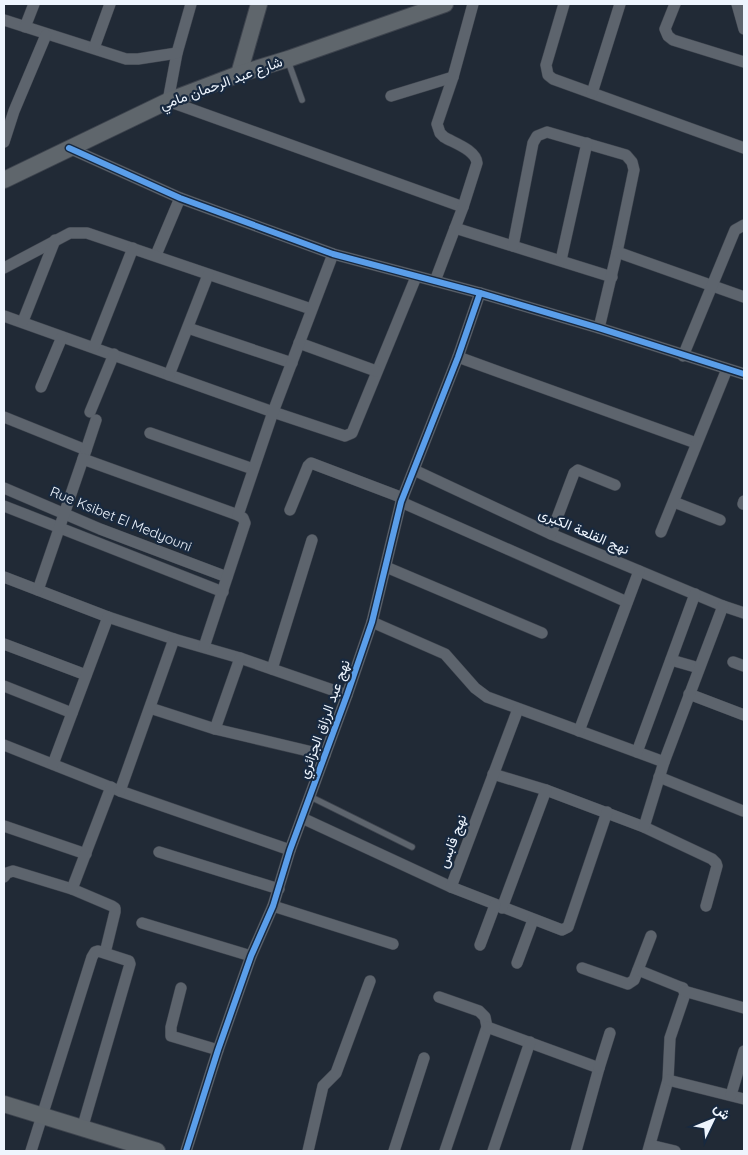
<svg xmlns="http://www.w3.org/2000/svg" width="748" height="1155" font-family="Quicksand,Vazirmatn,sans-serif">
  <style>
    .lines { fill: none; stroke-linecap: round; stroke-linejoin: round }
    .lane-casing { stroke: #3e444e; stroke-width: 7 }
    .street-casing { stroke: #3e444e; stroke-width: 12 }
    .secondary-casing { stroke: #3e444e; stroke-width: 18 }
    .lane { stroke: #5d646d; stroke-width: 5.5 }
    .street { stroke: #5d646d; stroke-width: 11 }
    .secondary { stroke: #5f666c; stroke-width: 16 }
    .cycleway-casing { stroke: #18293f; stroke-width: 9 }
    .cycleway { stroke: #5a9eea; stroke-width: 6 }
    .labels { text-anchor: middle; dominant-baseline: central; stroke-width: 4.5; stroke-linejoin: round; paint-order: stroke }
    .street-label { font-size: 14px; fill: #eef5fe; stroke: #18293f }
  </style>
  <rect width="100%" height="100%" fill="#212a36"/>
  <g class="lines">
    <defs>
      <g id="lane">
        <path d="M288 61 302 100"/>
        <path d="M309 796 412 847"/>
      </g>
      <g id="street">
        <path d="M191 4 177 53 168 101 463 207"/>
        <path d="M564 4 546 65 548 75 553 79 744 148"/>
        <path d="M675 4 665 29 668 36 673 40 744 62"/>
        <path d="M737 4 744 29"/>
        <path d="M4 20 126 59H138L177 53"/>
        <path d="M25 27 34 4"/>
        <path d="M94 48 110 4"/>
        <path d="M592 93 620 4"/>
        <path d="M391 96 453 77"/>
        <path d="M4 142 14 111 46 35"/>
        <path d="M69 148 180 198 333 254 480 293 599 328 744 374"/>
        <path d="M455 228 612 277"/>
        <path d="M513 246 533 143 537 136 547 132 626 155 632 162 634 170 617 252 599 328"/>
        <path d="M617 252 744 297"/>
        <path d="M156 255 180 198"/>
        <path d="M561 260 587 143"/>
        <path d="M4 268 70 233H87L311 309"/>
        <path d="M435 281 463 207 477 163C476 150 454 143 444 137L440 133 437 124 453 77 473 4"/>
        <path d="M4 316 273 412 345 436 352 433 416 277"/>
        <path d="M23 321 55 240"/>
        <path d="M188 328 292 363"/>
        <path d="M299 343 376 371"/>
        <path d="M94 347 133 248"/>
        <path d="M683 356 735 230 744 225"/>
        <path d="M458 357 696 443"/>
        <path d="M169 375 208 275"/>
        <path d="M41 387 62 337"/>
        <path d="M90 412 114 354"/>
        <path d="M4 417 86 450 83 459"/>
        <path d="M150 433 253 469"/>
        <path d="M86 450 96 420"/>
        <path d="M414 470 551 534 723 606 744 613"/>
        <path d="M4 488 100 529 227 577"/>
        <path d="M401 502 627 602"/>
        <path d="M674 502 720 520"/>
        <path d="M743 504 744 501"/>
        <path d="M4 506 223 592"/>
        <path d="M290 510 308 466 311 463 403 498"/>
        <path d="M661 532 727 369"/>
        <path d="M551 534 574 473 578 470 615 485"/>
        <path d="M386 567 542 633"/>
        <path d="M4 577 108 617 174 639 240 658 347 695"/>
        <path d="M38 590 83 459 238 515"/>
        <path d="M372 622 445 654 475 688 487 697 664 762"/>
        <path d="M4 644 86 675"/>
        <path d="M204 647 245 523 243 518 238 515 273 412 333 254"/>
        <path d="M671 660 699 668"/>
        <path d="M733 662 744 666"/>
        <path d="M272 669 312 540"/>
        <path d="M4 686 72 713"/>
        <path d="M689 694 744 715"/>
        <path d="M150 708 215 729 325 755"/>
        <path d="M215 729 240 658"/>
        <path d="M579 731 639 571"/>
        <path d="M4 745 120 791 290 850"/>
        <path d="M637 752 695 594"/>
        <path d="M53 764 108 617"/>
        <path d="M493 774 546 790 644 827 712 859 716 863 717 866 706 906"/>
        <path d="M659 777 743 811"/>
        <path d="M120 791 174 639"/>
        <path d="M302 818 451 887 562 930 568 927 607 812"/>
        <path d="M4 826 86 854"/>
        <path d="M644 827 664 762 723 606"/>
        <path d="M159 852 279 889"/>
        <path d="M4 877 7 873 13 871 72 889 112 906 115 908V912L105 953"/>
        <path d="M451 887 518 709"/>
        <path d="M72 889 111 787"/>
        <path d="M273 906 393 944"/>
        <path d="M502 908 546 790"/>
        <path d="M142 923 251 956"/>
        <path d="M480 945 495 905"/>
        <path d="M517 963 533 920"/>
        <path d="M582 968 628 984 634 980 651 936"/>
        <path d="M638 970 680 987 683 988 685 994 670 1038 668 1080 648 1151"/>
        <path d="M181 988 171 1027V1036L218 1050"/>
        <path d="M684 991 744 1008"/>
        <path d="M439 997 479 1011 485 1017 487 1027 445 1151"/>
        <path d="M487 1027 599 1068 576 1151"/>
        <path d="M599 1068 610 1033"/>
        <path d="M668 1080 744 1099"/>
        <path d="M731 1095 744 1051"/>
        <path d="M650 1145 675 1151"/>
        <path d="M31 1151 92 957 95 952 98 951 129 961 130 964 82 1129"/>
        <path d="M186 1151 218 1050 251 956 273 906 290 850 347 695 372 622 401 502 458 357 480 293"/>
        <path d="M308 1151 323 1086 336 1073 370 981"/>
        <path d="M394 1151 424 1058"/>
        <path d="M493 1151 530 1042"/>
      </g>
      <g id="secondary">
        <path d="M239 74 259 4"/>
        <path d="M4 180 168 101 239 74 288 59 445 4"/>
        <path d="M4 1104 157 1151"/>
      </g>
    </defs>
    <!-- lane casing -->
    <use href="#lane" class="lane-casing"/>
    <!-- street casing -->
    <use href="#street" class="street-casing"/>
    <!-- secondary casing -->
    <use href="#secondary" class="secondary-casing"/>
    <!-- lane -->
    <use href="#lane" class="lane"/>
    <!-- street -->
    <use href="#street" class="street"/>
    <!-- secondary -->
    <use href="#secondary" class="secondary"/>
    <defs>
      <g id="cycleway">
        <path d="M69 148 180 198 333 254 480 293 599 328 744 374"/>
        <path d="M186 1151 218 1050 251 956 273 906 290 850 347 695 372 622 401 502 458 357 480 293"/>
      </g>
    </defs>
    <!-- cycleway casing -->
    <use href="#cycleway" class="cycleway-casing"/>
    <!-- cycleway -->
    <use href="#cycleway" class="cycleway"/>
  </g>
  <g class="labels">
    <!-- street labels -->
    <g class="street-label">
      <text transform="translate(221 83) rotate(-20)">شارع عبد الرحمان مامي</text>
      <text transform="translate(121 519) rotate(22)">Rue Ksibet El Medyouni</text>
      <text transform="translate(584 531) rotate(23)">نهج القلعة الكبرى</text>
      <text transform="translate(324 719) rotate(-70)">نهج عبد الرزاق الجزائري</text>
      <text transform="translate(452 841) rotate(-69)">نهج قابس</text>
    </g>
  </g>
  <!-- border -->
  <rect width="748" height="1155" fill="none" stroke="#eef5fe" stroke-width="10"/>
  <!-- north arrow -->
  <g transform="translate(713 1120) rotate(47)" stroke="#18293f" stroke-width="4" paint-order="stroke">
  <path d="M0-4L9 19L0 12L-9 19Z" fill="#eef5fe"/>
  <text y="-8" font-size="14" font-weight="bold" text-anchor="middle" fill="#eef5fe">ش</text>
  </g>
</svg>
